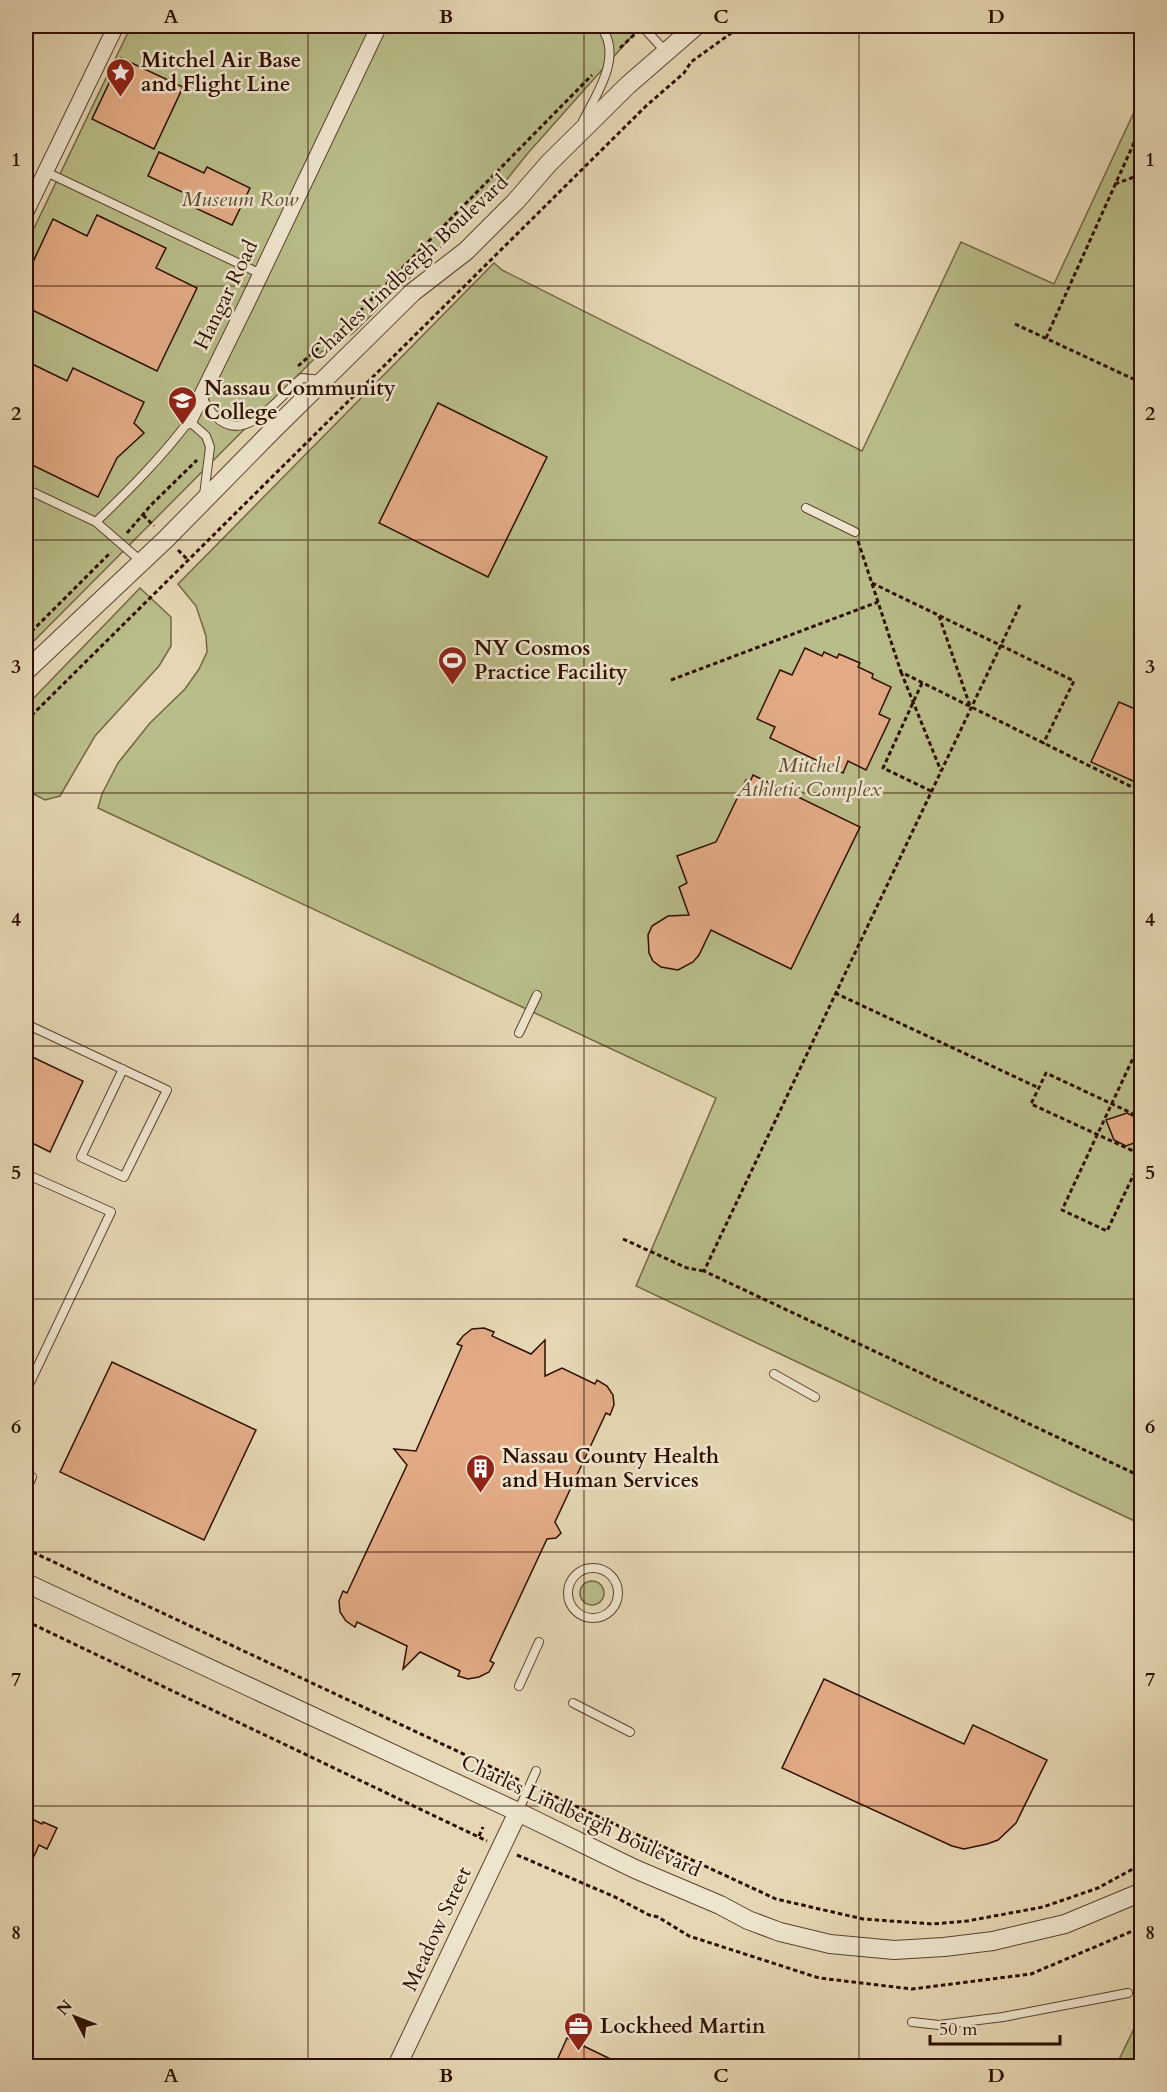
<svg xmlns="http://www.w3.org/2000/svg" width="1167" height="2092" font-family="Cardo,serif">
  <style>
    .green { fill: #b9bd89; stroke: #746645; stroke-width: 1.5 }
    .building { fill: #e3ac87; stroke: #2f0f01; stroke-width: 1.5 }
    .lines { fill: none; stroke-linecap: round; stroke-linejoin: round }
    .service-casing { stroke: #5c412e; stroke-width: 10 }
    .minor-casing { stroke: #5c412e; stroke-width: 17 }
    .tertiary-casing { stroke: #5c412e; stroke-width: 20 }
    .path { stroke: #2f0f01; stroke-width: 3; stroke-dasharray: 4.5 3; stroke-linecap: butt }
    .service { stroke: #eee5ce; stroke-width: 8 }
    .minor { stroke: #eee5ce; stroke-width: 15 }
    .tertiary { stroke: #eee5ce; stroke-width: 18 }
    .grid { fill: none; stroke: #2f0f01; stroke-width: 1.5; stroke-opacity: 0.55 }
    .labels { text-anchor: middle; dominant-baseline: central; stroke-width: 5; stroke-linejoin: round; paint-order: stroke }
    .poi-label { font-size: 21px; font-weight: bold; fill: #2f0f01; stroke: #eee5ce; text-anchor: start }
    .park-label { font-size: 21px; font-style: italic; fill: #5f4c31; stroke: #eee5ce }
    .street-label { font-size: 21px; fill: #2f0f01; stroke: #eee5ce }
    .neatline { fill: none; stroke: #2f0f01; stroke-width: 2 }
    .grid-label { font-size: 20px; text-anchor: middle; font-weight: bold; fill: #2f0f01 }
  </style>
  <rect width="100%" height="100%" fill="#e5d7b3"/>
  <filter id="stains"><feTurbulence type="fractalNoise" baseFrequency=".00333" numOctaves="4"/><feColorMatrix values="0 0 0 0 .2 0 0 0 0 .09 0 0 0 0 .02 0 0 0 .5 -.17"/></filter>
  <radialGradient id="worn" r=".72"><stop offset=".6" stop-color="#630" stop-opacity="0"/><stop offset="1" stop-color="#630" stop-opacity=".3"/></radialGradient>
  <!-- green -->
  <g class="green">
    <path d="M131 26H641L528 153 496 193 352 334 321 352 26 649V245Z"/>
    <path d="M1141 97V1524L636 1286 716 1098 98 808 102 794 118 763 150 723 185 689 199 669 207 652 206 636 196 606 178 584 494 263 502 270 862 451 961 242 1054 284Z"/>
    <path d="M140 588 171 617V646L159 666 95 736 60 796 45 800 26 790V706Z"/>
    <circle cx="592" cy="1593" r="12"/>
    <path d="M1141 2014V2066H1116Z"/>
  </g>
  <!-- building -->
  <g class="building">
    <path d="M121 58 183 87 154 149 92 119Z"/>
    <path d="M159 152 204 173 207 167 250 188 232 225 191 206 195 198 148 176Z"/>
    <path d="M97 215 166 248 156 268 197 288 157 371 26 307V277L53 219 87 236Z"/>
    <path d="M26 361 67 381 73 368 144 402 134 423 144 433 117 458 98 497 26 462Z"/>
    <path d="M438 403 547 457 488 577 379 523Z"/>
    <path d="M805 648 822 656 824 652 837 658 839 654 860 663 858 667 873 674 872 678 891 687 879 714 890 719 866 770 848 761 843 773 770 738 775 727 757 719 780 670 792 675Z"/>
    <path d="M1119 702 1142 712V785L1091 762Z"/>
    <path d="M753 775 860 827 791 969 711 930 699 955 693 962 678 970 661 967 653 961 649 953 648 935 652 926 668 916 689 915 679 887 687 883 677 856 716 842 746 780 750 782Z"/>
    <path d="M26 1054 83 1081 50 1152 26 1140Z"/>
    <path d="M1127 1113 1139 1119 1142 1127V1140L1126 1146 1114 1140 1106 1120Z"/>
    <path d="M484 1328 494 1332 492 1336 531 1354 545 1340V1376L562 1368 595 1384 597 1380 607 1386 613 1395 614 1405 610 1415 606 1413 555 1522 561 1533 556 1538 547 1539 490 1661 494 1663 489 1672 479 1677 468 1679 458 1676 460 1671 420 1652 403 1669 407 1646 357 1622 355 1627 346 1621 340 1612 339 1601 343 1591 347 1593 407 1465 394 1449 416 1451 462 1346 457 1344 463 1336 472 1329Z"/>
    <path d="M112 1362 256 1430 204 1540 60 1472Z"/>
    <path d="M824 1679 964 1744 973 1725 1047 1760 1016 1823 998 1840 987 1844 964 1849 952 1846 782 1768Z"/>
    <path d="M26 1816 42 1824 43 1822 57 1828 47 1849 39 1845 26 1874Z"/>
    <path d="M567 2038 627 2067H554Z"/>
  </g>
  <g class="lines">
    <defs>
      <g id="service">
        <path d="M642 26 666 52"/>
        <path d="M583 121C597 93 624 55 600 26"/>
        <path d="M44 171 261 274"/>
        <path d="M201 397C206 403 210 412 216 417 246 446 279 396 302 378L321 380"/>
        <path d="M26 489 96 522 142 562"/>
        <path d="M806 508 855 532"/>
        <path d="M96 522C129 490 161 458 189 421L206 436 210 447 204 495"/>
        <path d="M26 1024 167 1090 124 1177 81 1157 123 1069"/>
        <path d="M519 1033 537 995"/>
        <path d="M26 1174 111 1212 26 1391"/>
        <path d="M774 1374 815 1397"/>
        <path d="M28 1486 32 1477"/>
        <circle cx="593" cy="1593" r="25"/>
        <path d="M519 1686 539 1642"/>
        <path d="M573 1703 630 1732"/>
        <path d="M518 1812 536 1771"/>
        <path d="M912 2022 939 2025 1003 2017 1128 1993"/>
      </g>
      <g id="minor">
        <path d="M26 212 116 26"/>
        <path d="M189 421 248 301 379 26"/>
      </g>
      <g id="tertiary">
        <path d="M26 671 167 538 272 431 413 292 466 251 516 201 549 163 628 85 696 26"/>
        <path d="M26 1583 518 1812 635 1869 720 1905 748 1920 780 1932 830 1944 894 1950 944 1947 993 1941 1065 1924 1142 1892"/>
        <path d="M397 2066 518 1812"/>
      </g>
    </defs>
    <!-- service casing -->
    <use href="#service" class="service-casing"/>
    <!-- minor casing -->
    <use href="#minor" class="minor-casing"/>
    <!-- tertiary casing -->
    <use href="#tertiary" class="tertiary-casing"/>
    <!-- path -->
    <g class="path">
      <path d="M620 48 635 34"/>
      <path d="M1115 184 1142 174"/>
      <path d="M1015 324 1142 383"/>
      <path d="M1046 338 1142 125"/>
      <path d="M298 366 362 309 592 75"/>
      <path d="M143 515 154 526"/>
      <path d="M127 533 151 505 197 460"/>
      <path d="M858 541 901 672 1142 792"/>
      <path d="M178 550 187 559"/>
      <path d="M872 583 1074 681 1043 744"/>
      <path d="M1020 605 704 1271 1142 1477"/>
      <path d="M939 616 970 706"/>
      <path d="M26 637 111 552"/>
      <path d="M901 672 941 771"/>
      <path d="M671 680 878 602"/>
      <path d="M922 683 883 768 931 791"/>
      <path d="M26 721 646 106 684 73 691 62 741 26"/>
      <path d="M835 993 1039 1088"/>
      <path d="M1142 1039 1062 1210 1107 1231 1142 1157"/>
      <path d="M1142 1118 1046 1073 1031 1104 1142 1155"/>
      <path d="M623 1239 687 1268 704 1271"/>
      <path d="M26 1549 519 1780"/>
      <path d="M26 1621 487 1841"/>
      <path d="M541 1790 776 1899 863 1919 933 1924 967 1921 1043 1907 1098 1888 1142 1864"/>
      <path d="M546 1800 549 1794"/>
      <path d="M479 1836 483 1827"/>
      <path d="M517 1855 615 1897 649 1915 658 1917 689 1936 819 1978 912 1989 1031 1974 1142 1927"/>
    </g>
    <!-- service -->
    <use href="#service" class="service"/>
    <!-- minor -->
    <use href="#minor" class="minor"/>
    <!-- tertiary -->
    <use href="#tertiary" class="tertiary"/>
  </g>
  <!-- grid -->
  <path class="grid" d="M308 26V2066M584 26V2066M859 26V2066M26 286H1142M26 540H1142M26 793H1142M26 1046H1142M26 1299H1142M26 1552H1142M26 1806H1142"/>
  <!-- icons -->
  <defs>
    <symbol id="sight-pin" viewBox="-11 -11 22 30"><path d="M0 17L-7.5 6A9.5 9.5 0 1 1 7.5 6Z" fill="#8f2418" stroke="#eee5ce"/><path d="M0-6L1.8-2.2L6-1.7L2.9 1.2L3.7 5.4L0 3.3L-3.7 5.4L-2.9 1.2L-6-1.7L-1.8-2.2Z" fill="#fff"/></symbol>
    <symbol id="university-pin" viewBox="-11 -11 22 30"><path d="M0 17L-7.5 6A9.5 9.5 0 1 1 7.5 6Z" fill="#8f2418" stroke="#eee5ce"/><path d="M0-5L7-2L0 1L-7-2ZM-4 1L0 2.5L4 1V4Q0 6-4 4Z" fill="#fff"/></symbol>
    <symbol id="stadium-pin" viewBox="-11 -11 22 30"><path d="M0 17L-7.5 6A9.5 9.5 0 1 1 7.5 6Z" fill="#8f2418" stroke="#eee5ce"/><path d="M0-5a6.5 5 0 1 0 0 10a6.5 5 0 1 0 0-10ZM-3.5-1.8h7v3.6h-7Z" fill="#fff"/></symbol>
    <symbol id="building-pin" viewBox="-11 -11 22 30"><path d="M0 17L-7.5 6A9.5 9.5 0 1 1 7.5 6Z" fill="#8f2418" stroke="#eee5ce"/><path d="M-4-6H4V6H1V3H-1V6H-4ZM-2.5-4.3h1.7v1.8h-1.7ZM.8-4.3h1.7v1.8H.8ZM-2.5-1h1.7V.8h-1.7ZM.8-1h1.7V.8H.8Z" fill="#fff"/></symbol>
    <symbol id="office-pin" viewBox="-11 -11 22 30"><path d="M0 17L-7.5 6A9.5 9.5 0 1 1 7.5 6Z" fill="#8f2418" stroke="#eee5ce"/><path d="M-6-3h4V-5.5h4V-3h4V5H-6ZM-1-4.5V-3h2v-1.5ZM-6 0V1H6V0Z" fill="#fff"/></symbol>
  </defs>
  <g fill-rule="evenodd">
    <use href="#sight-pin" x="104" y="56" width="33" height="45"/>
    <use href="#university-pin" x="166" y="384" width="33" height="45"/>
    <use href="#stadium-pin" x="436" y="644" width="33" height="45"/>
    <use href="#building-pin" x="464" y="1452" width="33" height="45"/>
    <use href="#office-pin" x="562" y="2010" width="33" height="45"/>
  </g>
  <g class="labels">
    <!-- poi labels -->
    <g class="poi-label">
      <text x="141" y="60">Mitchel Air Base<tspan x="141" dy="24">and Flight Line</tspan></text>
      <text x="204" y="388">Nassau Community<tspan x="204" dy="24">College</tspan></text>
      <text x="474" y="648">NY Cosmos<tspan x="474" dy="24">Practice Facility</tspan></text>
      <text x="502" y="1456">Nassau County Health<tspan x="502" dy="24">and Human Services</tspan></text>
      <text x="600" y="2026">Lockheed Martin</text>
    </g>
    <!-- park labels -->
    <g class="park-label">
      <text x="240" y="199">Museum Row</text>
      <text x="809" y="765">Mitchel<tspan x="809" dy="24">Athletic Complex</tspan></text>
    </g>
    <!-- street labels -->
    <g class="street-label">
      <text transform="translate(409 268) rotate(-43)">Charles Lindbergh Boulevard</text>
      <text transform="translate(226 295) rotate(-64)">Hangar Road</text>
      <text transform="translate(581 1816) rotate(25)">Charles Lindbergh Boulevard</text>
      <text transform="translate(437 1929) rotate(-65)">Meadow Street</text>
    </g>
  </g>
  <!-- margin -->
  <rect width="1167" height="2092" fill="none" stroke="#e5d7b3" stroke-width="66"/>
  <!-- north arrow -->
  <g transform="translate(75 2017) rotate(312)" stroke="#eee5ce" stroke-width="4.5" paint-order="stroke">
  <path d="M0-4.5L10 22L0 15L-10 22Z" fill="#2f0f01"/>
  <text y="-9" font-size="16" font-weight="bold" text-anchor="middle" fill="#2f0f01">N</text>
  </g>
  <!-- scale -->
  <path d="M930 2035v9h130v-9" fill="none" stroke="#2f0f01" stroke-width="3"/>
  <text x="939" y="2035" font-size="18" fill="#2f0f01" stroke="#eee5ce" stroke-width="4.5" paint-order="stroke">50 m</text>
  <rect x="33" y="33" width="1101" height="2026" class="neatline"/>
  <g class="grid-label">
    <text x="171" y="23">A</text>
    <text x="446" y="23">B</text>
    <text x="721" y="23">C</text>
    <text x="996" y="23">D</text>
    <text x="16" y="166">1</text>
    <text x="1150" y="166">1</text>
    <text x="16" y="420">2</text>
    <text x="1150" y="420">2</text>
    <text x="16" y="673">3</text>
    <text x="1150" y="673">3</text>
    <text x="16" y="926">4</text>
    <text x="1150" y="926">4</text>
    <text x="16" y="1179">5</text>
    <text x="1150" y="1179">5</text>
    <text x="16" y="1433">6</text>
    <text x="1150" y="1433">6</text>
    <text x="16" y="1686">7</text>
    <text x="1150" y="1686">7</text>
    <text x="16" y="1939">8</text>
    <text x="1150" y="1939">8</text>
    <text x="171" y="2082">A</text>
    <text x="446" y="2082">B</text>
    <text x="721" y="2082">C</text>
    <text x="996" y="2082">D</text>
  </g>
  <rect width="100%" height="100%" filter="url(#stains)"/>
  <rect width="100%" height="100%" fill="url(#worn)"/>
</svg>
